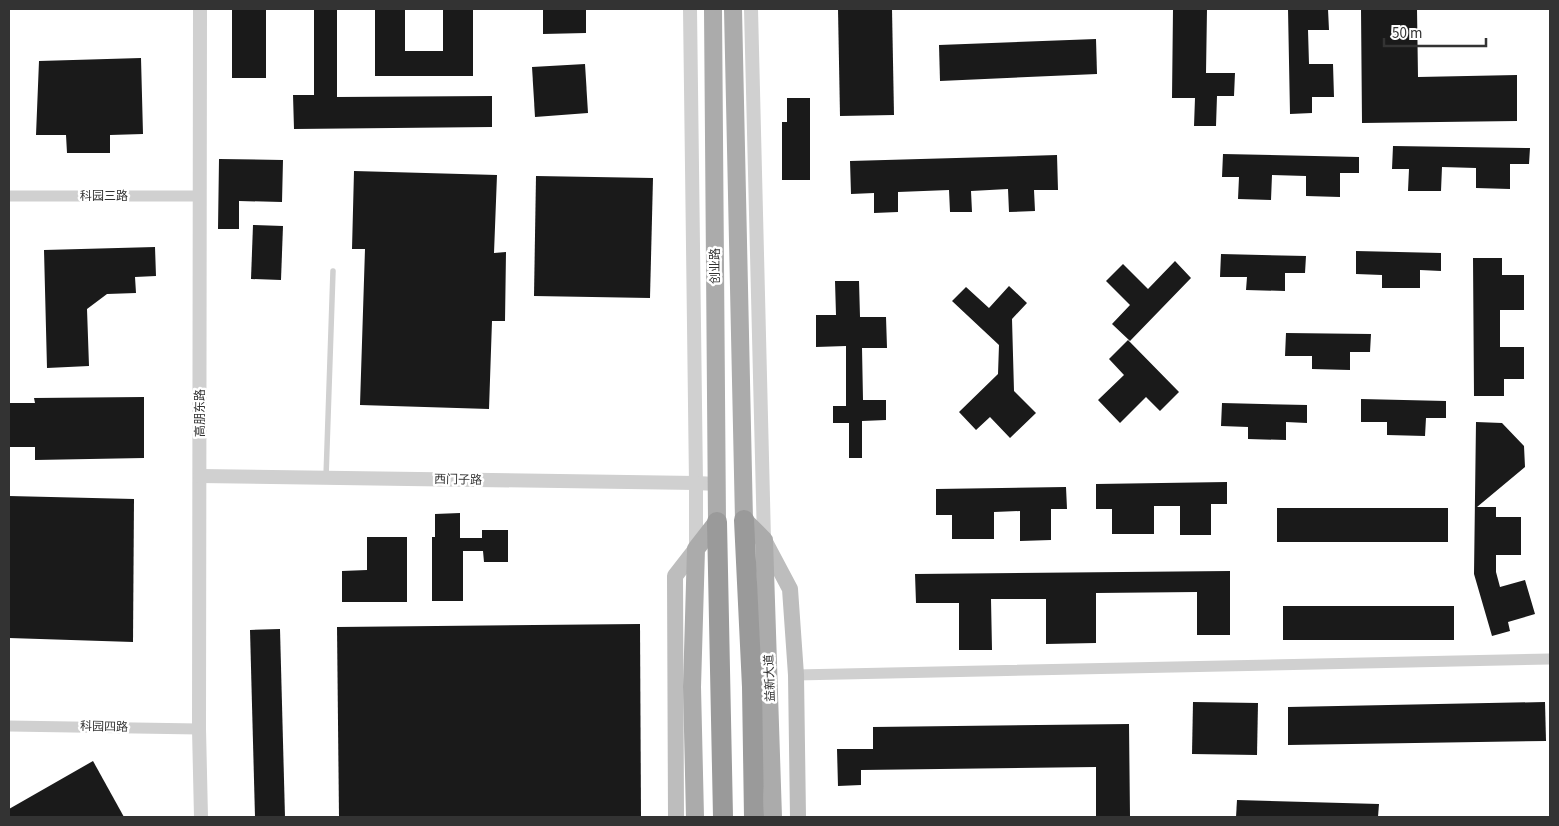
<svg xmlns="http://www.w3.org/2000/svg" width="1559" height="826" font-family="'Source Sans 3','Noto Sans SC',sans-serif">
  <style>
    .building { fill: #1a1a1a }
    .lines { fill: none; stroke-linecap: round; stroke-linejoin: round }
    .service { stroke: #d0d0d0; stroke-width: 5.5 }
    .minor { stroke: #d0d0d0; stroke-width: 11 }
    .tertiary { stroke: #d0d0d0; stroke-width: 14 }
    .secondary { stroke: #bdbdbd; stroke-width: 16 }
    .primary { stroke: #ababab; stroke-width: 18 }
    .motorway { stroke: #9a9a9a; stroke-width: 20 }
    .labels { text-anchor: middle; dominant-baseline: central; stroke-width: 5; stroke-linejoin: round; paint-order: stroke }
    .street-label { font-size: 12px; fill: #333; stroke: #fff }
  </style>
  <rect width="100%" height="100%" fill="#fff"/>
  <!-- building -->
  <g class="building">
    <rect x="232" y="9" width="34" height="69"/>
    <path d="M314 9H337V97L492 96V127L294 129 293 95H314Z"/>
    <path d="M375 9H405V51H443V9H473V76H375Z"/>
    <path d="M543 9H586V33L543 34Z"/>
    <path d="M838 9H892L894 115 840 116Z"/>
    <path d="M1173 9H1207L1206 73H1235L1234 96H1217L1216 126H1194L1195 98H1172Z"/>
    <path d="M1288 9H1328L1329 30H1308L1309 64H1333L1334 97H1312V113L1290 114Z"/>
    <path d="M1361 9H1417L1418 77 1517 75V121L1362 123Z"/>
    <path d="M1096 39 1097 74 940 81 939 45Z"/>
    <path d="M141 58 143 134 110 135V153H67L66 135H36L39 61Z"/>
    <path d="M585 64 588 113 535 117 532 67Z"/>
    <path d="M787 98H810V180H782V122H787Z"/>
    <path d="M1393 146 1530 148 1529 164H1510V189L1476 188V168L1442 167 1441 191H1408L1409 169H1392Z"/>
    <path d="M1223 154 1359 157V173H1340V197L1306 196V176L1272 175 1271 200 1238 199 1239 177H1222Z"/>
    <path d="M1057 155 1058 190H1034L1035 211 1009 212 1008 189 971 191 972 212H950L949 190 898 192V212L874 213V193L851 194 850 161Z"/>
    <path d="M219 159 283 160 282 202 239 201V229H218Z"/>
    <path d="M354 171 497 175 494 253 506 252 505 321H492L489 409 360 405 365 249H352Z"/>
    <path d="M536 176 653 178 650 298 534 296Z"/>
    <path d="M253 225 283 226 281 280 251 279Z"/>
    <path d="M155 247 156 276 135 277 136 293 107 294 87 309 89 366 47 368 44 250Z"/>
    <path d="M1356 251 1441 253V271L1420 270V288H1382V275L1356 274Z"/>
    <path d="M1221 254 1306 256 1305 273H1285V291L1246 290 1247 277H1220Z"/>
    <path d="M1473 258H1502V275H1524V310H1500V347H1524V379H1504V396H1474Z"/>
    <path d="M1175 261 1191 278 1130 341 1112 324 1130 305 1106 281 1123 264 1148 289Z"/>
    <path d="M835 281H859L860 317H886L887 348H862L863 400H886V420L862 421V458H849V423H833V406H846V346L816 347V315H836Z"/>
    <path d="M1009 286 1027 303 1012 319 1014 391 1036 413 1010 438 990 417 976 430 959 412 998 374 999 345 952 301 966 287 989 308Z"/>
    <path d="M1286 333 1371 334 1370 352H1350V370L1312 369V356H1285Z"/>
    <path d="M1128 340 1179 392 1160 411 1146 397 1120 423 1098 400 1124 375 1109 359Z"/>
    <path d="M144 397V458L35 460V447H9V403H35L34 398Z"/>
    <path d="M1361 399 1446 401V418H1426L1425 436 1387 435V422H1361Z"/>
    <path d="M1222 403 1307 405V423L1286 422V440L1248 439V427L1221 426Z"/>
    <path d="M1476 422 1502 423 1524 446 1525 467 1477 507H1496V517H1521V555H1496V572L1500 587 1525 580 1535 614 1508 622 1510 631 1492 636 1474 574Z"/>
    <path d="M1227 482V504H1211V535H1180V506H1154V534H1112V509H1096V484Z"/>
    <path d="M1066 487 1067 509H1051V540L1020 541V511L994 512V539H952V515H936V489Z"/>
    <path d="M9 496 134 499 133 642 9 638Z"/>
    <rect x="1277" y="508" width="171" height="34"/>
    <path d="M460 513V538H482V530H508V562H484L483 551H463V601H432V537H435V514Z"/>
    <path d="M367 537H407V602H342V571L367 570Z"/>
    <path d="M1230 571V635H1197V592L1096 593V643L1046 644V599H991L992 650H959V603H916L915 574Z"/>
    <rect x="1283" y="606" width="171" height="34"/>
    <path d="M640 624 641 817H339L337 627Z"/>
    <path d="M280 629 285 817H255L250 630Z"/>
    <path d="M1193 702 1258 703 1257 755 1192 754Z"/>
    <path d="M1545 702 1546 741 1288 745V707Z"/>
    <path d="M1129 724 1130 817H1096V767L861 770V785L838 786 837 749H873V727Z"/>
    <path d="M93 761 124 817H9V809Z"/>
    <path d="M1237 800 1379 804 1378 817H1236Z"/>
  </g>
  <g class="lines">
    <!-- service -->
    <path class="service" d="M326 477 333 271"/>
    <!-- minor -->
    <g class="minor">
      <path d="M9 196H199"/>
      <path d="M796 675 1550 659"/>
      <path d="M9 726 199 729"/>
    </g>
    <!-- tertiary -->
    <g class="tertiary">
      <path d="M200 9 199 729 201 817"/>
      <path d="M690 9 696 483V549"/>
      <path d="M751 9 764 540"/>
      <path d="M200 476 696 483 717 484"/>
    </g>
    <!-- secondary -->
    <g class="secondary">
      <path d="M764 540 790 589 796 675 798 817"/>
      <path d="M676 817 675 576 696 549"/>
    </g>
    <!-- primary -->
    <g class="primary">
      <path d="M733 9 744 520 764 540 773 817"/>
      <path d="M695 817 692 687 696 549 717 522 713 9"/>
    </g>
    <!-- motorway -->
    <g class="motorway">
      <path d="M744 520 752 687 754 817"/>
      <path d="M717 522 723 817"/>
    </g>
  </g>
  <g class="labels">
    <!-- street labels -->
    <g class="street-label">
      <text x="104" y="196">科园三路</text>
      <text transform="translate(715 266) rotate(-90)">创业路</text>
      <text transform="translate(200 413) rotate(-90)">高朋东路</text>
      <text transform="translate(458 480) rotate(1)">西门子路</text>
      <text transform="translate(770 678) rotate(-92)">益新大道</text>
      <text transform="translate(104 727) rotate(1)">科园四路</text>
    </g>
  </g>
  <!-- border -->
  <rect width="1559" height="826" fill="none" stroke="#333333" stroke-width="20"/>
  <!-- scale -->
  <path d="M1384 38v8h102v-8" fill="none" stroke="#333333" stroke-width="2.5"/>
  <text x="1392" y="38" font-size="15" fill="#333333" stroke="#ffffff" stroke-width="4" paint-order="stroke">50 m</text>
</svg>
